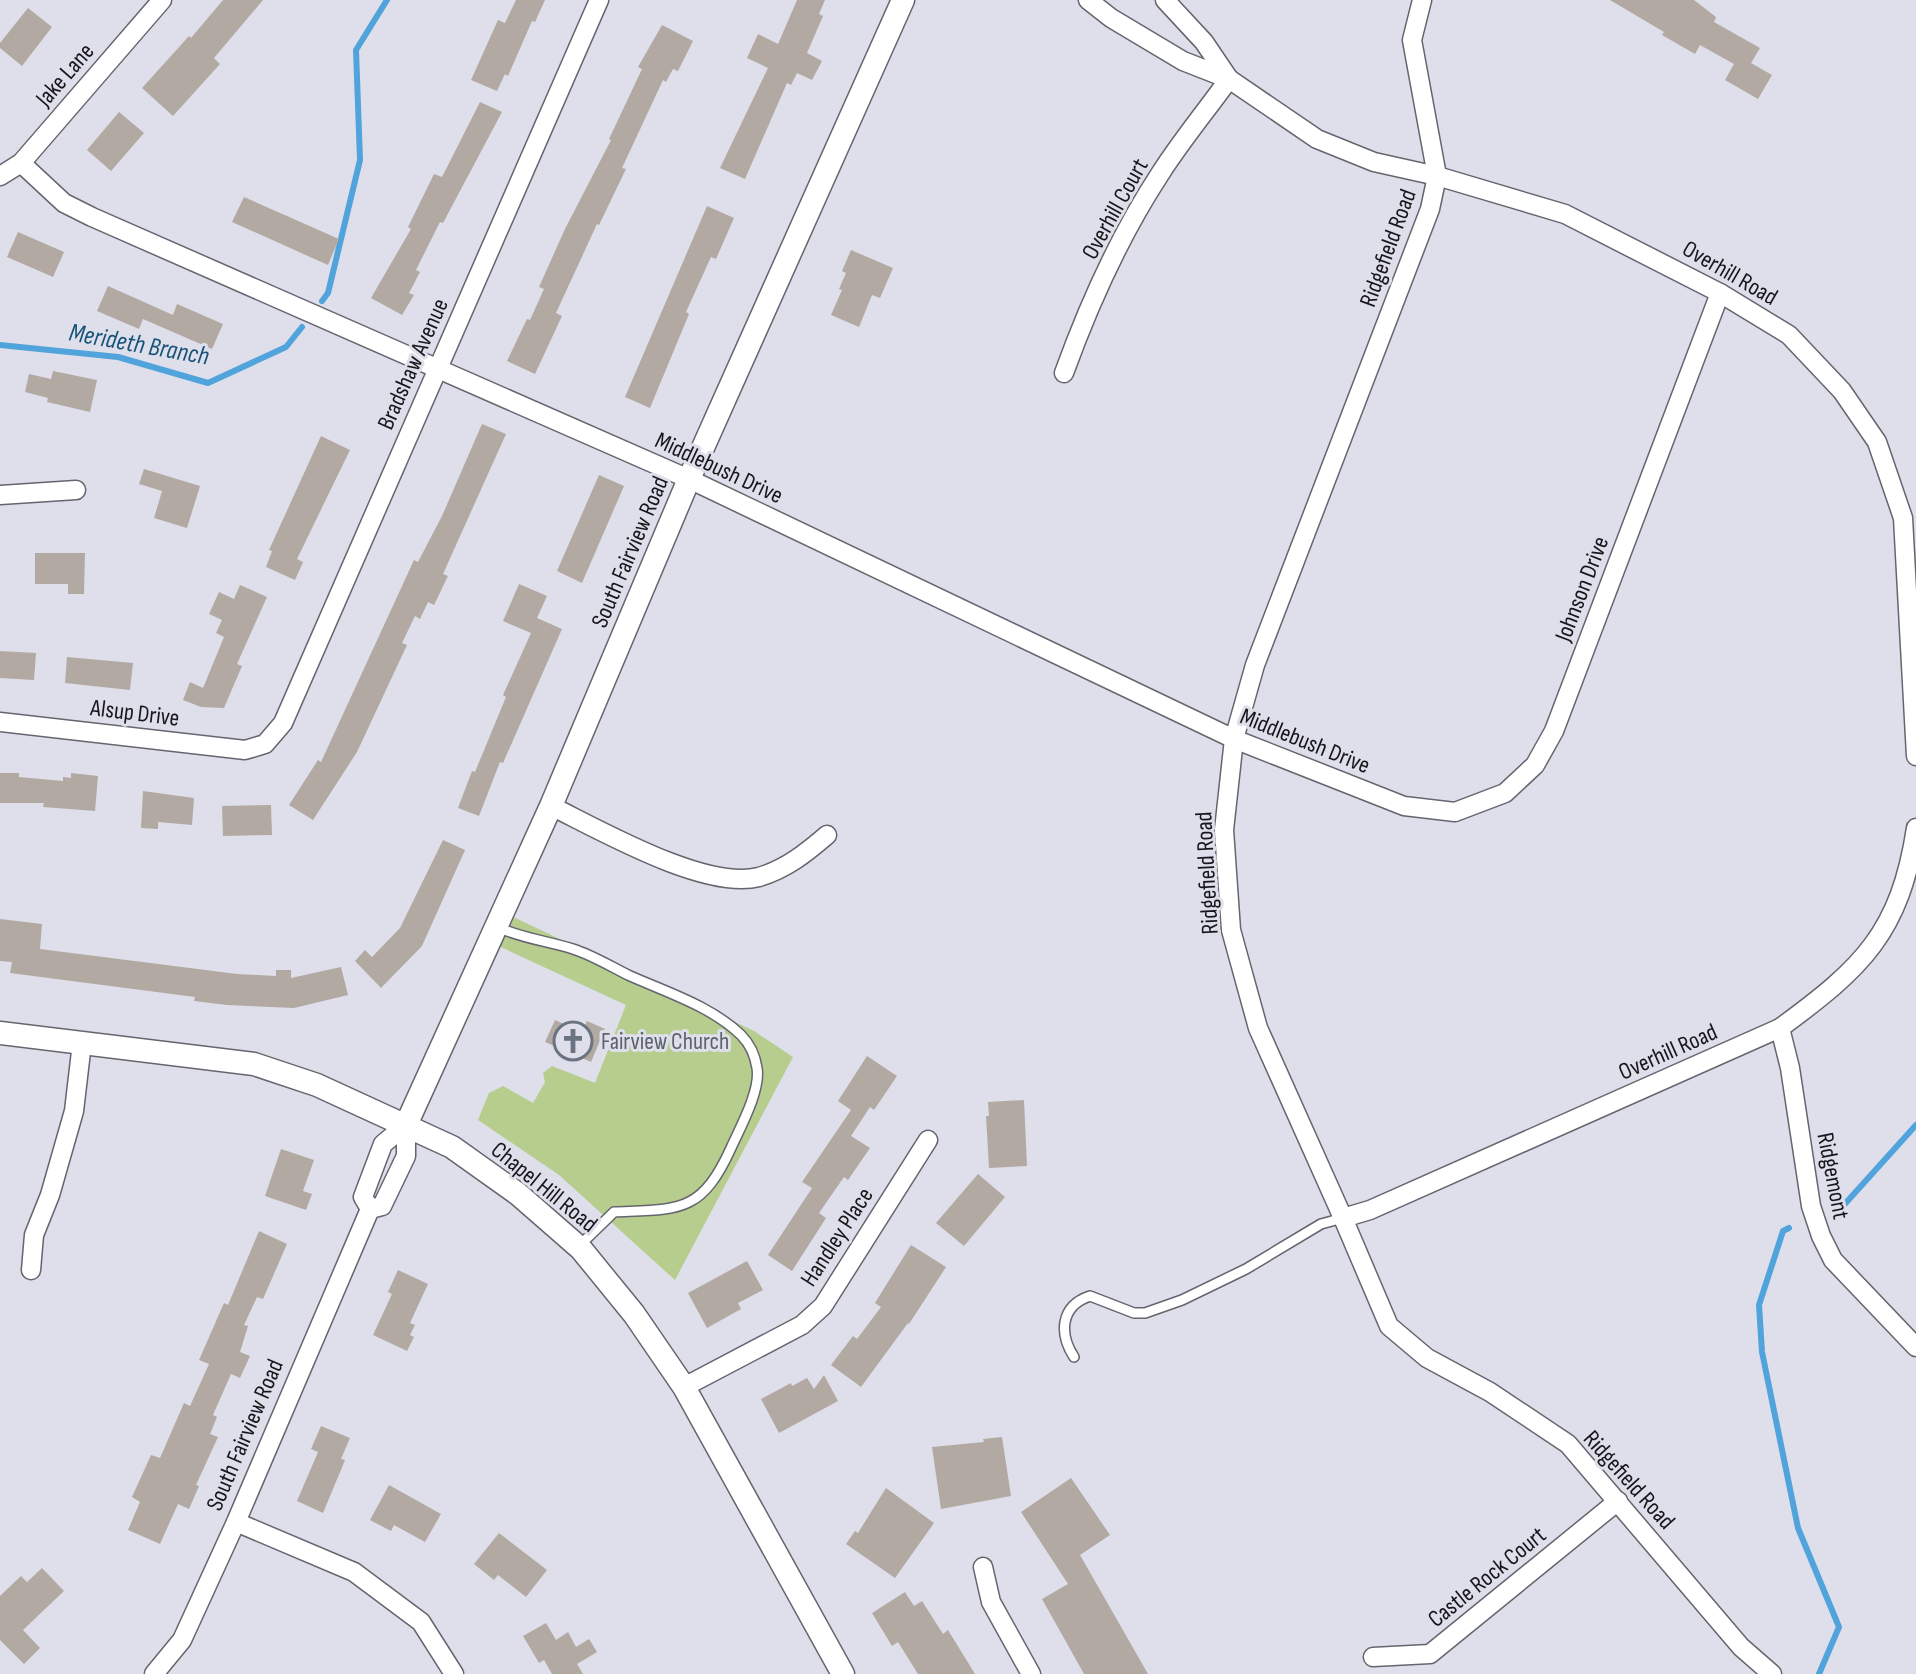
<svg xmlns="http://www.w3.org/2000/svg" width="1916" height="1674" font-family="'Sofia Sans Condensed',sans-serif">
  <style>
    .green { fill: #b6cd8e }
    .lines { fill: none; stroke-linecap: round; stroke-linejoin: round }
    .stream { stroke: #51a3dc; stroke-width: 6 }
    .building { fill: #b2aaa2 }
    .service-casing { stroke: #64656e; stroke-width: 12 }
    .minor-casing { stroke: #64656e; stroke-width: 21 }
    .tertiary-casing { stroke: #64656e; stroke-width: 25 }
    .service { stroke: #fff; stroke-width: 9 }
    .minor { stroke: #fff; stroke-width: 18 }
    .tertiary { stroke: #fff; stroke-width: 22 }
    .labels { text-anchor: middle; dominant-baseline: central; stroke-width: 6; stroke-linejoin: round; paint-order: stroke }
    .street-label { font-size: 24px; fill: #17171b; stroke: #dedfea }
    .worship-label { font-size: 24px; fill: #5b616d; stroke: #dedfea; text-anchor: start }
    .water-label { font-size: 26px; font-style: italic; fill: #17537a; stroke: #dedfea }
  </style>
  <rect width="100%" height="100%" fill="#dedfea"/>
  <!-- green -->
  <path class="green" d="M505 913 754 1031 793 1057 675 1280 559 1175 478 1120 489 1093 503 1086 533 1103 545 1082 543 1073 552 1066 595 1083 626 1005 492 943Z"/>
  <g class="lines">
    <!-- stream -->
    <g class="stream">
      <path d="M322 301 328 293 360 160 356 50 387 0"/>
      <path d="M0 345 118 357 208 383 286 347 302 327"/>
      <path d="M1834 1216 1916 1125"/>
      <path d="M1789 1228 1783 1231 1759 1305 1762 1352 1798 1528 1839 1627 1819 1674"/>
    </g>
  </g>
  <!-- building -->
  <g class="building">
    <path d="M223 0H263L214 58 220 64 173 116 142 88 189 36 191 38Z"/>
    <path d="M516 0H545L535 22 532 21 508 76 505 74 497 91 471 80 498 20 505 23Z"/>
    <path d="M797 0H825L819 14 823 16 807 53 822 61 812 80 797 73 791 85 787 83 745 179 720 168 768 68 747 58 758 34 778 44Z"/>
    <path d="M1610 0H1694L1716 17 1714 22 1760 48 1751 63 1772 75 1758 99 1725 80 1734 64 1700 45 1695 54 1662 35 1664 32Z"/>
    <path d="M28 8 52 27 22 66 0 48V43Z"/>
    <path d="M662 25 693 41 678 71 673 69 666 82 663 80 622 168 626 169 599 225 597 224 556 313 562 316 535 374 507 361 527 319 530 320 544 289 539 287 565 229 611 140 609 139 642 69 638 67Z"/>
    <path d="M480 102 502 112 443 223 440 222 416 270 420 272 409 293 414 295 402 315 371 298 411 229 408 227 434 174 442 177Z"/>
    <path d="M119 112 144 133 111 171 87 150Z"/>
    <path d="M244 197 339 239 328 265 232 222Z"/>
    <path d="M707 206 734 218 716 259 711 257 686 312 689 314 650 408 625 397Z"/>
    <path d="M18 232 64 252 53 277 7 257Z"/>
    <path d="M851 250 893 268 880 298 872 295 859 327 831 315 842 290 839 289 846 273 842 271Z"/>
    <path d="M108 286 173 315 177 304 223 324 212 349 143 319 139 329 97 311Z"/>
    <path d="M53 371 97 380 90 412 47 402 48 398 25 392 29 374 51 379Z"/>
    <path d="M482 424 506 434 443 574 448 576 434 605 428 602 420 619 415 616 402 643 407 645 357 752 313 820 289 805 318 760 321 762 414 560 418 562 442 516Z"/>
    <path d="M321 436 350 450 297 559 303 562 295 580 266 567 272 551 269 550Z"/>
    <path d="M144 469 200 486 187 528 154 518 162 491 139 484Z"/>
    <path d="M599 475 624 486 582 583 557 571Z"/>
    <path d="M35 553H85L84 594H68V584H35Z"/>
    <path d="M519 584 547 596 537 618 562 629 503 763 500 762 479 816 458 808 472 771 475 772 506 697 503 695 531 633 503 621Z"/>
    <path d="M240 585 267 597 237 664 242 666 224 708 201 707 183 700 190 682 203 688 224 637 216 633 222 620 209 614 219 592 234 599Z"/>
    <path d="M0 651 36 653 34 680 0 678Z"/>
    <path d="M67 657 133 663 130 690 65 683Z"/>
    <path d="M0 773H19V777L63 781V777L71 778V773L98 776 95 811 43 807 44 803H0Z"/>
    <path d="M143 791 194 798 192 825 158 822V829L141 828Z"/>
    <path d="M271 805 272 835 223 836 222 806Z"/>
    <path d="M443 840 465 850 422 946 381 988 355 961 365 950 372 957 400 928Z"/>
    <path d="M0 919 42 924 40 949 237 974 276 976V970H291V978L341 967 348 995 294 1008 227 1005 194 1001 195 997 10 973 12 962 0 961Z"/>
    <path d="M555 1020 582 1032 587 1021 605 1029 591 1062 545 1042Z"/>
    <path d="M867 1056 897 1076 874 1110 870 1107 851 1136 870 1148 848 1180 844 1177 819 1213 826 1218 792 1271 768 1255 812 1188 802 1182 851 1110 838 1101Z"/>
    <path d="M1024 1100 1027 1166 989 1168 986 1116H989L988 1102Z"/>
    <path d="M281 1149 314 1160 303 1191 312 1194 306 1210 265 1196Z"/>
    <path d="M978 1174 1005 1197 964 1246 936 1223Z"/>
    <path d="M259 1231 287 1244 263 1299 257 1297 244 1325 248 1326 240 1352 250 1356 240 1378 231 1374 213 1415 217 1417 210 1434 218 1437 196 1485 199 1486 189 1509 178 1504 160 1544 128 1530 140 1502 132 1497 151 1455 160 1458 184 1403 190 1406 209 1364 199 1360 224 1303 228 1305Z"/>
    <path d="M911 1245 946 1267 909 1324 908 1323 861 1387 831 1365 853 1336 857 1339 881 1307 875 1303Z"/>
    <path d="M747 1261 763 1290 738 1303 741 1309 707 1328 688 1293Z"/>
    <path d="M398 1270 428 1284 410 1323 415 1325 410 1335 414 1337 407 1351 373 1335 392 1294 388 1292Z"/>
    <path d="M824 1375 838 1401 779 1433 761 1399 791 1383 792 1386 807 1378 814 1389Z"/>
    <path d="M321 1426 350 1438 341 1459 345 1460 323 1513 297 1501 318 1452 311 1449Z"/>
    <path d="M1002 1437 1011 1496 941 1509 932 1447 984 1442 983 1439Z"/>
    <path d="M1071 1478 1110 1535 1080 1555 1148 1674H1084L1042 1599 1068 1584 1021 1512Z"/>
    <path d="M389 1485 441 1514 425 1542 394 1525 391 1531 370 1520Z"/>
    <path d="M886 1488 934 1523 895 1578 846 1544 855 1531 858 1533Z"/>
    <path d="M499 1533 547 1570 526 1597 498 1575 494 1580 474 1564Z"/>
    <path d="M42 1568 64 1591 23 1630 40 1648 24 1664 0 1640V1596L21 1576 27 1582Z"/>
    <path d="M905 1592 914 1606 922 1601 943 1634 948 1630 975 1674H918L898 1642 892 1646 872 1613Z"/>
    <path d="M546 1623 556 1640 568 1632 576 1647 589 1639 597 1652 577 1664 583 1674H552L544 1660 539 1663 523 1636Z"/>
  </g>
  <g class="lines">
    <defs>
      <g id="service">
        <path d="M497 927C521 938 547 941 573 949 592 955 610 966 628 975 666 992 711 1006 741 1035 750 1044 755 1055 757 1068 761 1090 740 1128 731 1148 701 1214 679 1209 614 1212L578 1247"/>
        <path d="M1074 1357C1059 1334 1060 1306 1090 1296L1134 1313H1145L1182 1300 1246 1269 1321 1224 1343 1218"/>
      </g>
      <g id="minor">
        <path d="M1088 0 1111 18 1183 61 1229 79 1317 139 1374 162 1437 176 1565 214 1720 293 1789 335 1842 391 1877 442 1903 518 1916 756"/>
        <path d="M1165 0 1204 42 1229 79"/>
        <path d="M1422 0 1412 40 1437 176 1430 209 1255 665 1234 739 1224 830 1231 930 1258 1028 1343 1218 1389 1326 1427 1358 1490 1392 1568 1444 1741 1647 1772 1674"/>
        <path d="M21 163 64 203 92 217 689 479 1234 739 1404 806 1455 812 1505 793 1535 765 1554 731 1720 293"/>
        <path d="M0 176 21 163 162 0"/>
        <path d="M1064 373C1089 304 1120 235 1160 174 1181 141 1206 111 1229 79"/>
        <path d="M0 495 76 490"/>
        <path d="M0 722 245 750 265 744 283 723 599 0"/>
        <path d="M551 806C600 830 706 891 759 877 786 869 806 853 827 835"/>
        <path d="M1780 1028 1790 1068 1811 1206 1821 1236 1833 1260 1916 1347"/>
        <path d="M370 1209 363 1197 383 1144 406 1125"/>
        <path d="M370 1209 382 1206 406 1156V1125"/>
        <path d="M1343 1218 1370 1210 1780 1028C1862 968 1900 933 1916 828"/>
        <path d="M31 1270 34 1235 50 1195 74 1111 82 1043"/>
        <path d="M684 1387 802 1325 823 1306 928 1140"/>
        <path d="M236 1522 354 1572 421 1622 454 1674"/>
        <path d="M983 1567 991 1602 1031 1674"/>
        <path d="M1373 1657 1430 1654 1618 1501"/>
        <path d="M154 1674 182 1640 236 1522 370 1209"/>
      </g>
      <g id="tertiary">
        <path d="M0 1033 254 1064 317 1085 452 1147 518 1194 581 1249 634 1314 684 1387 843 1674"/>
        <path d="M406 1125 551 806 689 479 903 0"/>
      </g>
    </defs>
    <!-- service casing -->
    <use href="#service" class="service-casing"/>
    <!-- minor casing -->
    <use href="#minor" class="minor-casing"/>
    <!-- tertiary casing -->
    <use href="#tertiary" class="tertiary-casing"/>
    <!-- service -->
    <use href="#service" class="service"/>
    <!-- minor -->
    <use href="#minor" class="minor"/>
    <!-- tertiary -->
    <use href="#tertiary" class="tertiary"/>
  </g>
  <!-- icons -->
  <defs>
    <symbol id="church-ring" viewBox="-11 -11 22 22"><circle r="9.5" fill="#dedfea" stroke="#6b7280" stroke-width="1.5"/><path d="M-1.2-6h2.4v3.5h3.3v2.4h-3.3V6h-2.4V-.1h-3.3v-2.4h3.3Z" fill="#6b7280"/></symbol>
  </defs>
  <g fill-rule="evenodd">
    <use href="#church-ring" x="551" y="1019" width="44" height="44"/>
  </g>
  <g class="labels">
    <!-- street labels -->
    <g class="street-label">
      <text transform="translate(65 75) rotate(-49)">Jake Lane</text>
      <text transform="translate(1115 209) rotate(-61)">Overhill Court</text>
      <text transform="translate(1388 248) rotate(-70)">Ridgefield Road</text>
      <text transform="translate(1730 273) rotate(30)">Overhill Road</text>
      <text transform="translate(413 364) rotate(-66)">Bradshaw Avenue</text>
      <text transform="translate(719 468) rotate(25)">Middlebush Drive</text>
      <text transform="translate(630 552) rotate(-67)">South Fairview Road</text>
      <text transform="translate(1582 589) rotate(-69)">Johnson Drive</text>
      <text transform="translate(135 713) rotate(7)">Alsup Drive</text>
      <text transform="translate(1305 741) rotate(22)">Middlebush Drive</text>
      <text transform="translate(1207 873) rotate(-93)">Ridgefield Road</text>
      <text transform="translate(1668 1052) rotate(-24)">Overhill Road</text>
      <text transform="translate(1833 1176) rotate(79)">Ridgemont</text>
      <text transform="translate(544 1187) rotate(39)">Chapel Hill Road</text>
      <text transform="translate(837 1237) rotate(-57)">Handley Place</text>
      <text transform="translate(245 1435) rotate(-67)">South Fairview Road</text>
      <text transform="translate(1629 1480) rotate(48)">Ridgefield Road</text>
      <text transform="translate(1487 1577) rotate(-39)">Castle Rock Court</text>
    </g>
    <!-- worship labels -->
    <g class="worship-label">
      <text x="601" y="1041">Fairview Church</text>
    </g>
    <!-- water labels -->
    <g class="water-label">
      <text transform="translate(139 345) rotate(10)">Merideth Branch</text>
    </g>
  </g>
</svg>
